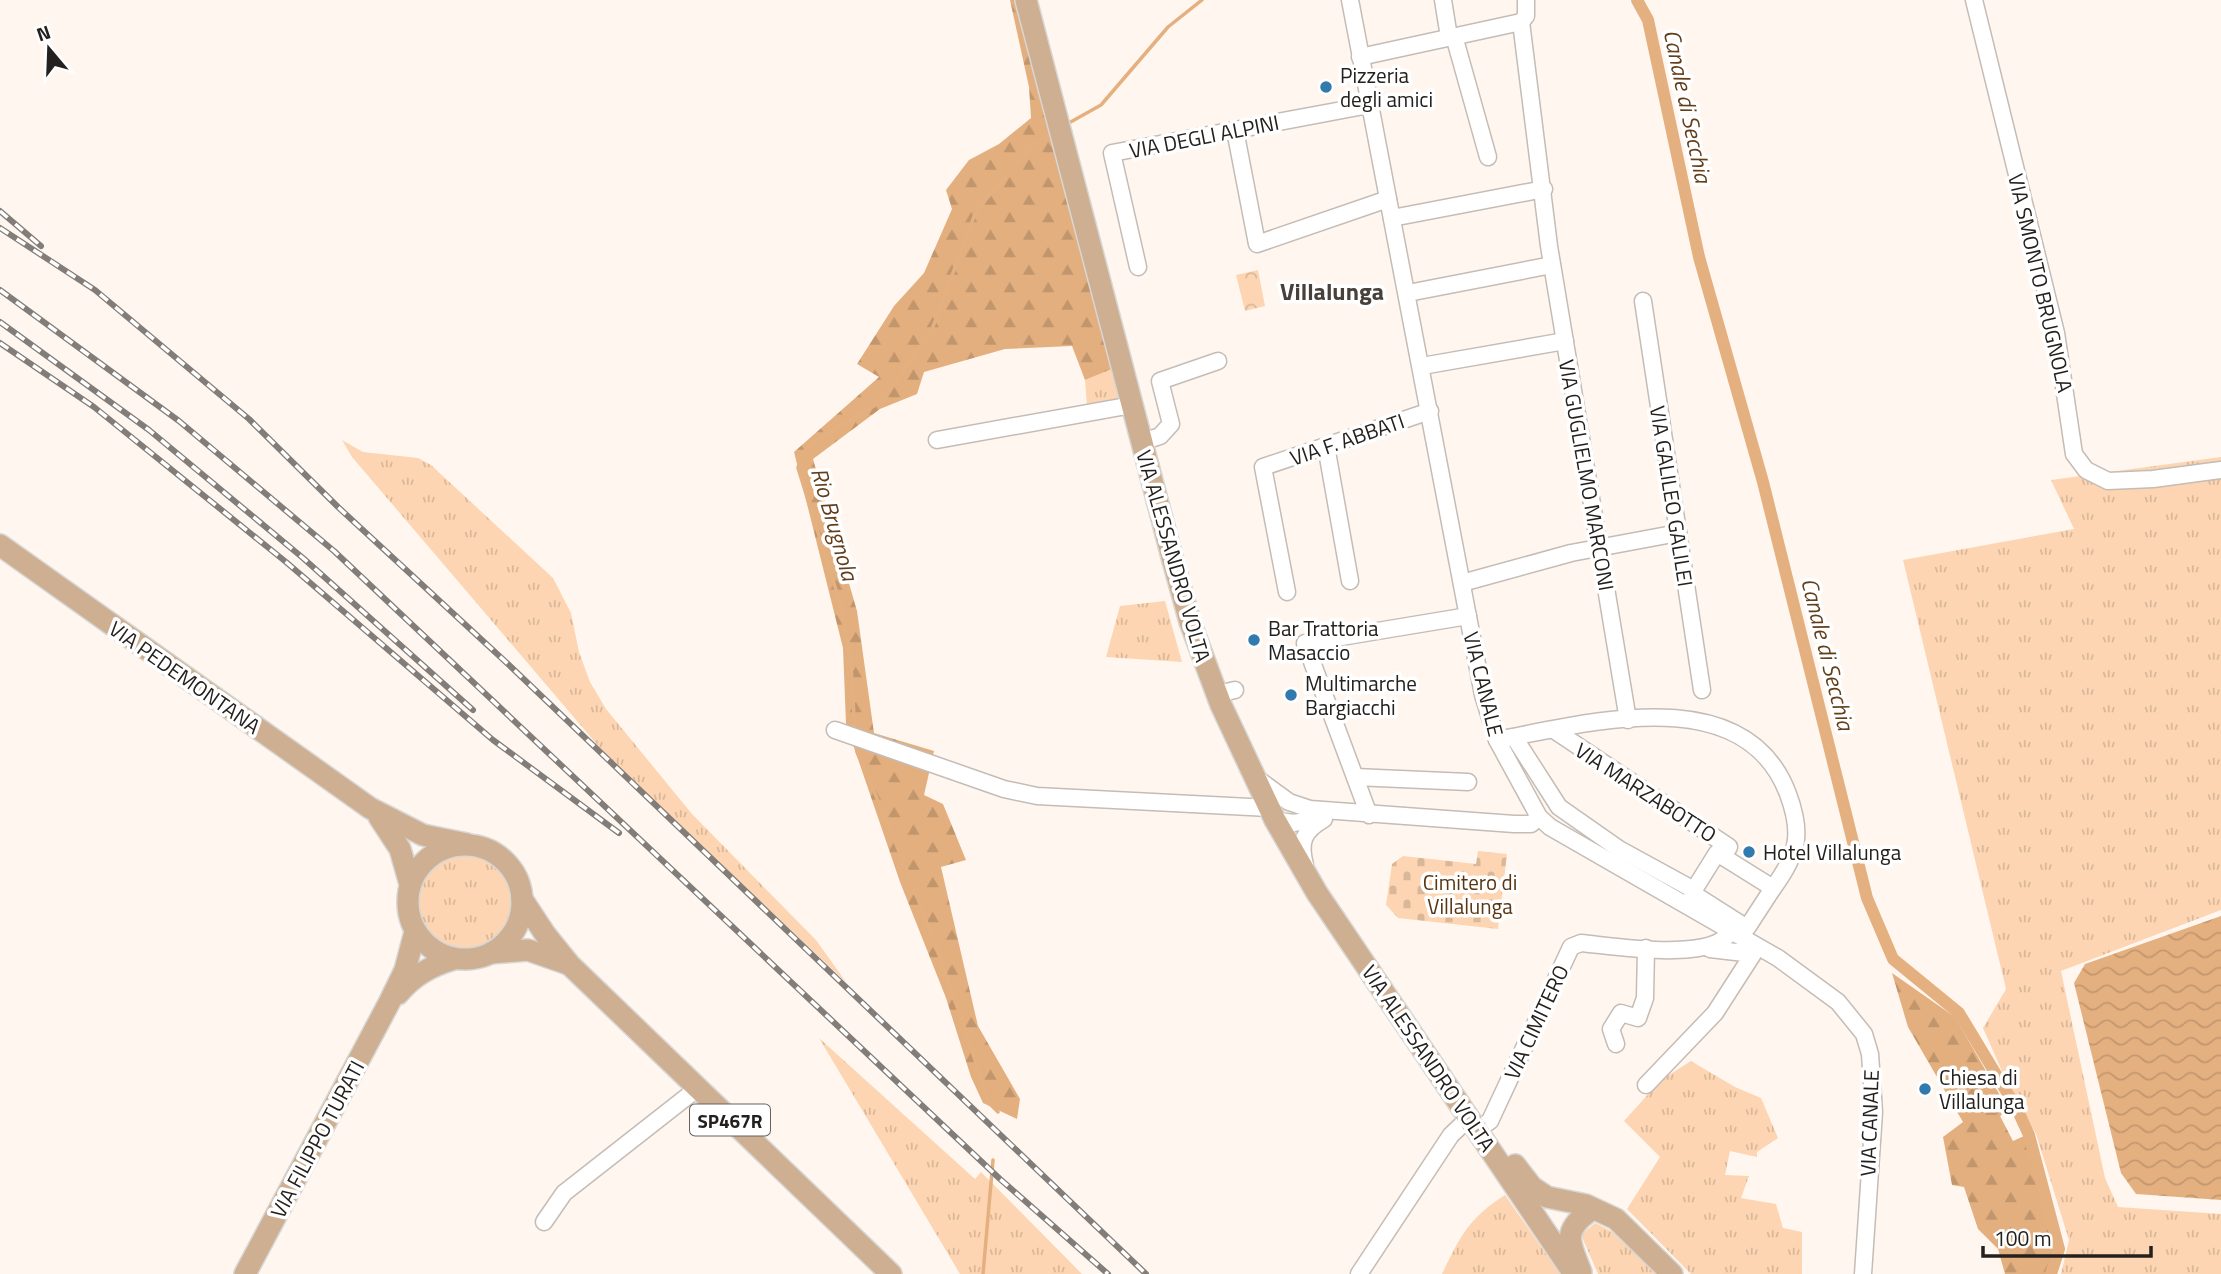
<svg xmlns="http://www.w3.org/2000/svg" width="2221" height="1274" font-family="'Titillium Web',sans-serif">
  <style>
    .grass { fill: url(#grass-tufts) }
    .forest { fill: url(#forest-firs) }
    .cemetery { fill: url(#cemetery-stones) }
    .park { fill: url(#park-crowns) }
    .water { fill: url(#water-waves) }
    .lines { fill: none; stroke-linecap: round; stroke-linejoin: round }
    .stream { stroke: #e5b080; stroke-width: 3.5 }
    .canal { stroke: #e5b080; stroke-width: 12 }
    .minor-casing { stroke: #c4bcb5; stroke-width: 19 }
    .major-casing { stroke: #d7d7d6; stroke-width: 24 }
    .minor { stroke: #fff; stroke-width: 16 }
    .major { stroke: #ceaf91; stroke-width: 21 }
    .rail-casing { stroke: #827d78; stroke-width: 6 }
    .rail { stroke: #fff; stroke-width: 3.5; stroke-dasharray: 10; stroke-linecap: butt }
    .poi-dot { fill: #317aae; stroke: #fff; stroke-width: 2.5 }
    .labels { text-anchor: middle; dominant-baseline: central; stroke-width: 7; stroke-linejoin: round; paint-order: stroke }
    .shield { fill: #fff; stroke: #656362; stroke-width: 2 }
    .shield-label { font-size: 19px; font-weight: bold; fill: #23201e }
    .poi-label { font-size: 21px; fill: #23201e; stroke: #fff; text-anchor: start }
    .street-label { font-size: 21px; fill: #23201e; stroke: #fff }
    .park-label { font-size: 21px; fill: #593611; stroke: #fff }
    .water-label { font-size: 23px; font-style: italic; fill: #623e1b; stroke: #fff }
    .quarter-label { font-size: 24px; font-weight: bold; fill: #48413b; stroke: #fff }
  </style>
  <defs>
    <pattern id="grass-tufts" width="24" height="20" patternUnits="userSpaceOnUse" patternTransform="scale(1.75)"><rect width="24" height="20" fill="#fdd5b2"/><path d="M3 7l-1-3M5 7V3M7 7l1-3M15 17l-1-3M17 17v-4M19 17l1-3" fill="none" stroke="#d9b799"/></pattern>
    <pattern id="forest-firs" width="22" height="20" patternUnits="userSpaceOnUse" patternTransform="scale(1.75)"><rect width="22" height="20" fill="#e3af7f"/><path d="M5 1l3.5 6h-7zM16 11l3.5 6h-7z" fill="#c2966d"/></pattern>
    <pattern id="cemetery-stones" width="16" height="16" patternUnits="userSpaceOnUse" patternTransform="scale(1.75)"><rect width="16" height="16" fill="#fdd5b2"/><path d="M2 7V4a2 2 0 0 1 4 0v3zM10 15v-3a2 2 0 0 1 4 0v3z" fill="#d9b799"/></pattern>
    <pattern id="park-crowns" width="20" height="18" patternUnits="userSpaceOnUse" patternTransform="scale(1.75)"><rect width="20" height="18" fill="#fdd5b2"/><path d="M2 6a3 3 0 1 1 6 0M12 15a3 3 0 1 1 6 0" fill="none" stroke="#d9b799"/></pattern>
    <pattern id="water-waves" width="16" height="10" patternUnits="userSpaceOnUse" patternTransform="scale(1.75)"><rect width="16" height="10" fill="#e5b080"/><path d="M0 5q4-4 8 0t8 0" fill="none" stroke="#c4976e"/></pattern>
  </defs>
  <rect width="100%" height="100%" fill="#fff7ef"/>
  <!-- grass -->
  <g class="grass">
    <path d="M1112 369 1120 399 1087 406 1085 380Z"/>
    <path d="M342 440 363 452 418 458 431 465 553 578 571 613 579 652 590 682 606 709 692 814 816 940 846 982 612 762 352 457Z"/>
    <path d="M2221 457V910L2061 971 2105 1178 2118 1207 2221 1214V1274H2061L2069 1240 2036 1134 2005 1078 1983 1028 2006 989 1903 560 2074 529 2051 480Z"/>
    <path d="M1165 601 1182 662 1106 657 1120 606Z"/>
    <circle cx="464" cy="903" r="48"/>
    <path d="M819 1038 975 1179 981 1172 1082 1274H960Z"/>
    <path d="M1691 1061 1735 1087 1761 1098 1778 1138 1757 1152V1157L1730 1151 1725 1175 1749 1176 1741 1198 1776 1204 1783 1228 1802 1232V1274H1691L1627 1209 1660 1157 1624 1121 1661 1080Z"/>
    <path d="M1505 1195 1560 1274H1442C1460 1236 1469 1218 1505 1195Z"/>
    <path d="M1595 1223 1611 1231 1657 1274H1598L1581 1235Z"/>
  </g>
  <!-- forest -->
  <g class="forest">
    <path d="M1010 0H1014L1075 219 1112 369 1085 380 1072 346 1005 349 924 372 917 394 880 409 813 459 857 611 874 733 934 751 924 795 943 804 966 860 941 867 978 1026 1020 1099 1017 1119 983 1103 971 1077 946 998 900 882 846 724 843 648 794 452 879 377 857 364 894 306 924 273 952 209 946 190 969 160 999 144 1031 118 1029 87Z"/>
    <path d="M1892 973 1955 1017 2009 1111 2000 1116 2013 1141 2024 1136 2055 1250 2048 1274H2005L1998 1249 1978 1229 1964 1187 1952 1185 1943 1137 1963 1122 1908 1027Z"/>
  </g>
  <!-- cemetery -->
  <path class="cemetery" d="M1478 851 1507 854 1498 929 1398 918 1386 905 1392 864 1403 856 1476 864Z"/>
  <!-- park -->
  <path class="park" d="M1258 270 1265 306 1245 311 1236 275Z"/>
  <!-- water -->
  <path class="water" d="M2221 916V1200L2136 1194 2121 1173 2074 983 2085 964Z"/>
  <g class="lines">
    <!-- stream -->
    <g class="stream">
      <path d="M1067 124 1101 105 1168 27 1202 0"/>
      <path d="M855 733 851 666 841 606 798 468 801 455 814 442 882 401 931 332 976 211 1033 144 1054 132"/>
      <path d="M856 744 857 752C909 869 951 980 988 1102L998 1112"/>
      <path d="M983 1274 993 1160"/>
    </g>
    <!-- canal -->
    <path class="canal" d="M1637 0 1648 20 1699 257 1763 482 1867 898 1893 959 1959 1013 2017 1109 2029 1135 2059 1249 2051 1274"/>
    <defs>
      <g id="minor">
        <path d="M1350 0 1483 695 1497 740 1539 817 1550 827 1778 958 1838 1002 1864 1034 1870 1054 1874 1112 1863 1274"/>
        <path d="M1443 0 1449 37"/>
        <path d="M1974 0 2056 333 2074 454 2086 470 2108 481 2153 479 2221 470"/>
        <path d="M1521 22 1549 246 1628 720"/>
        <path d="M1454 36 1488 157"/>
        <path d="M1360 57 1521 22 1526 16V0"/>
        <path d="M1235 130 1257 244 1388 199"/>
        <path d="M1392 218 1544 189"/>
        <path d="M1138 267 1112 153 1369 105"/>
        <path d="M1408 293 1552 265"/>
        <path d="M1643 301 1702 690"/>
        <path d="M1422 366 1565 341"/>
        <path d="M937 440 1132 405"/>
        <path d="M1142 442 1160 436 1171 424 1160 381 1218 361"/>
        <path d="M1326 446 1350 581"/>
        <path d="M1462 583 1571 553 1678 533"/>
        <path d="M1287 592 1263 467 1430 411"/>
        <path d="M1217 694 1235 690"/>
        <path d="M835 730 1004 789 1037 796 1269 808"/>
        <path d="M1554 730 1729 847 1723 857"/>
        <path d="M1514 737 1559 807 1619 849 1694 890"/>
        <path d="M1497 740C1588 723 1745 679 1788 794 1803 834 1798 854 1773 888"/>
        <path d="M1355 777 1468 782"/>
        <path d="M1259 780 1289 802 1310 809 1514 824H1531L1539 817"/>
        <path d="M1369 815 1305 643 1468 616"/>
        <path d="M1275 820 1293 823 1320 819"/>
        <path d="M1717 853 1773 888 1747 928 1692 893Z"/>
        <path d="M1305 865C1299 842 1303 831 1324 819"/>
        <path d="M1616 1044 1611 1029 1621 1013 1638 1018 1645 998 1646 948"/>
        <path d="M1646 1085 1715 1013 1753 954 1710 949"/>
        <path d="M1477 1130 1490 1121 1571 947 1581 943C1614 946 1713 963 1731 931"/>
        <path d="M544 1222 564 1193 698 1088"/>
        <path d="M1359 1274 1451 1135 1469 1118"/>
      </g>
      <g id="major">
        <path d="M1026 0 1172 557 1190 622 1221 705 1275 820 1317 893 1574 1274"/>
        <path d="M0 545 370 808 423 835 467 844"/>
        <path d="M379 817 400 849 410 884"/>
        <circle cx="465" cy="902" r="57"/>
        <path d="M522 899 545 934 570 965 891 1274"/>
        <path d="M491 953 528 950 568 964"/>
        <path d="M398 994C414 975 431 966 454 959"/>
        <path d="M1515 1165 1532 1187 1547 1197 1586 1205 1616 1219 1672 1274"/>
        <path d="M1581 1272C1571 1245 1561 1233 1587 1213"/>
        <path d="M245 1274 389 1003 405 970 415 932"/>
      </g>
    </defs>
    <!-- minor casing -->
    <use href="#minor" class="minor-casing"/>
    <!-- major casing -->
    <use href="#major" class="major-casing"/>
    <!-- minor -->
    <use href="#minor" class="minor"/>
    <!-- major -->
    <use href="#major" class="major"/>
    <defs>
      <g id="rail">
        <path d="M0 211 41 246"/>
        <path d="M0 228 95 290 249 419 338 507 508 664 1146 1274"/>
        <path d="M0 290 179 421 334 551 1000 1179 1108 1274"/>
        <path d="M0 322 149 430 303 558 473 710"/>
        <path d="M0 343 94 407 286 562 493 740 619 833"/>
      </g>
    </defs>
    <!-- rail casing -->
    <use href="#rail" class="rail-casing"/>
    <!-- rail -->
    <use href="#rail" class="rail"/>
  </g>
  <!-- markers -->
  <g class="poi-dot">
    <circle cx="1326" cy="87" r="7"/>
    <circle cx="1254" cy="640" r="7"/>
    <circle cx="1291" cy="695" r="7"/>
    <circle cx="1749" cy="852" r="7"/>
    <circle cx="1925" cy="1089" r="7"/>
  </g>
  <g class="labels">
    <!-- shield labels -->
    <rect class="shield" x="690" y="1104.5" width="80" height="31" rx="5"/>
    <g class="shield-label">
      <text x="730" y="1120">SP467R</text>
    </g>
    <!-- poi labels -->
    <g class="poi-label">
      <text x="1340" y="75">Pizzeria<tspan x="1340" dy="24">degli amici</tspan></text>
      <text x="1268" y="628">Bar Trattoria<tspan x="1268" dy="24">Masaccio</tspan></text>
      <text x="1305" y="683">Multimarche<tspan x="1305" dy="24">Bargiacchi</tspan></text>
      <text x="1763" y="852">Hotel Villalunga</text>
      <text x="1939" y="1077">Chiesa di<tspan x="1939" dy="24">Villalunga</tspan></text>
    </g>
    <!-- street labels -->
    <g class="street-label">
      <text transform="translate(1204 136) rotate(-11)">VIA DEGLI ALPINI</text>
      <text transform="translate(2041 283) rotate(77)">VIA SMONTO BRUGNOLA</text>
      <text transform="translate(1347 439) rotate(-19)">VIA F. ABBATI</text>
      <text transform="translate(1587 475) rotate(80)">VIA GUGLIELMO MARCONI</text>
      <text transform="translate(1672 496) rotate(81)">VIA GALILEO GALILEI</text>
      <text transform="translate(1174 556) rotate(74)">VIA ALESSANDRO VOLTA</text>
      <text transform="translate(185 677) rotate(35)">VIA PEDEMONTANA</text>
      <text transform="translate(1484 684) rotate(76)">VIA CANALE</text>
      <text transform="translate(1646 792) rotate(33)">VIA MARZABOTTO</text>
      <text transform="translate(1536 1022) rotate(-65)">VIA CIMITERO</text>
      <text transform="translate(1429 1058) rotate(56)">VIA ALESSANDRO VOLTA</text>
      <text transform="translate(1869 1123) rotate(-88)">VIA CANALE</text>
      <text transform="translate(317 1139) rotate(-62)">VIA FILIPPO TURATI</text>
    </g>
    <!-- park labels -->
    <g class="park-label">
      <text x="1470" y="882">Cimitero di<tspan x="1470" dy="24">Villalunga</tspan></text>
    </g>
    <!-- water labels -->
    <g class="water-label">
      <text transform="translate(1688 106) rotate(78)">Canale di Secchia</text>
      <text transform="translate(835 524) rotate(74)">Rio Brugnola</text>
      <text transform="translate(1828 654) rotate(76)">Canale di Secchia</text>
    </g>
    <!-- quarter labels -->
    <g class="quarter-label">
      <text x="1332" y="291">Villalunga</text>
    </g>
  </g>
  <!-- north arrow -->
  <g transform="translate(49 49) rotate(341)" stroke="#ffffff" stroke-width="5" paint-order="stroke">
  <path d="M0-5L12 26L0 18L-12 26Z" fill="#23201e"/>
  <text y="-10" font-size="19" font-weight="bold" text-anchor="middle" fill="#23201e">N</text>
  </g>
  <!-- scale -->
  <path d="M1983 1246v10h168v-10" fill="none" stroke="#23201e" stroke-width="3.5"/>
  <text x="1994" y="1246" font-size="21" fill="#23201e" stroke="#ffffff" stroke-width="5" paint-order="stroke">100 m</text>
</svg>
